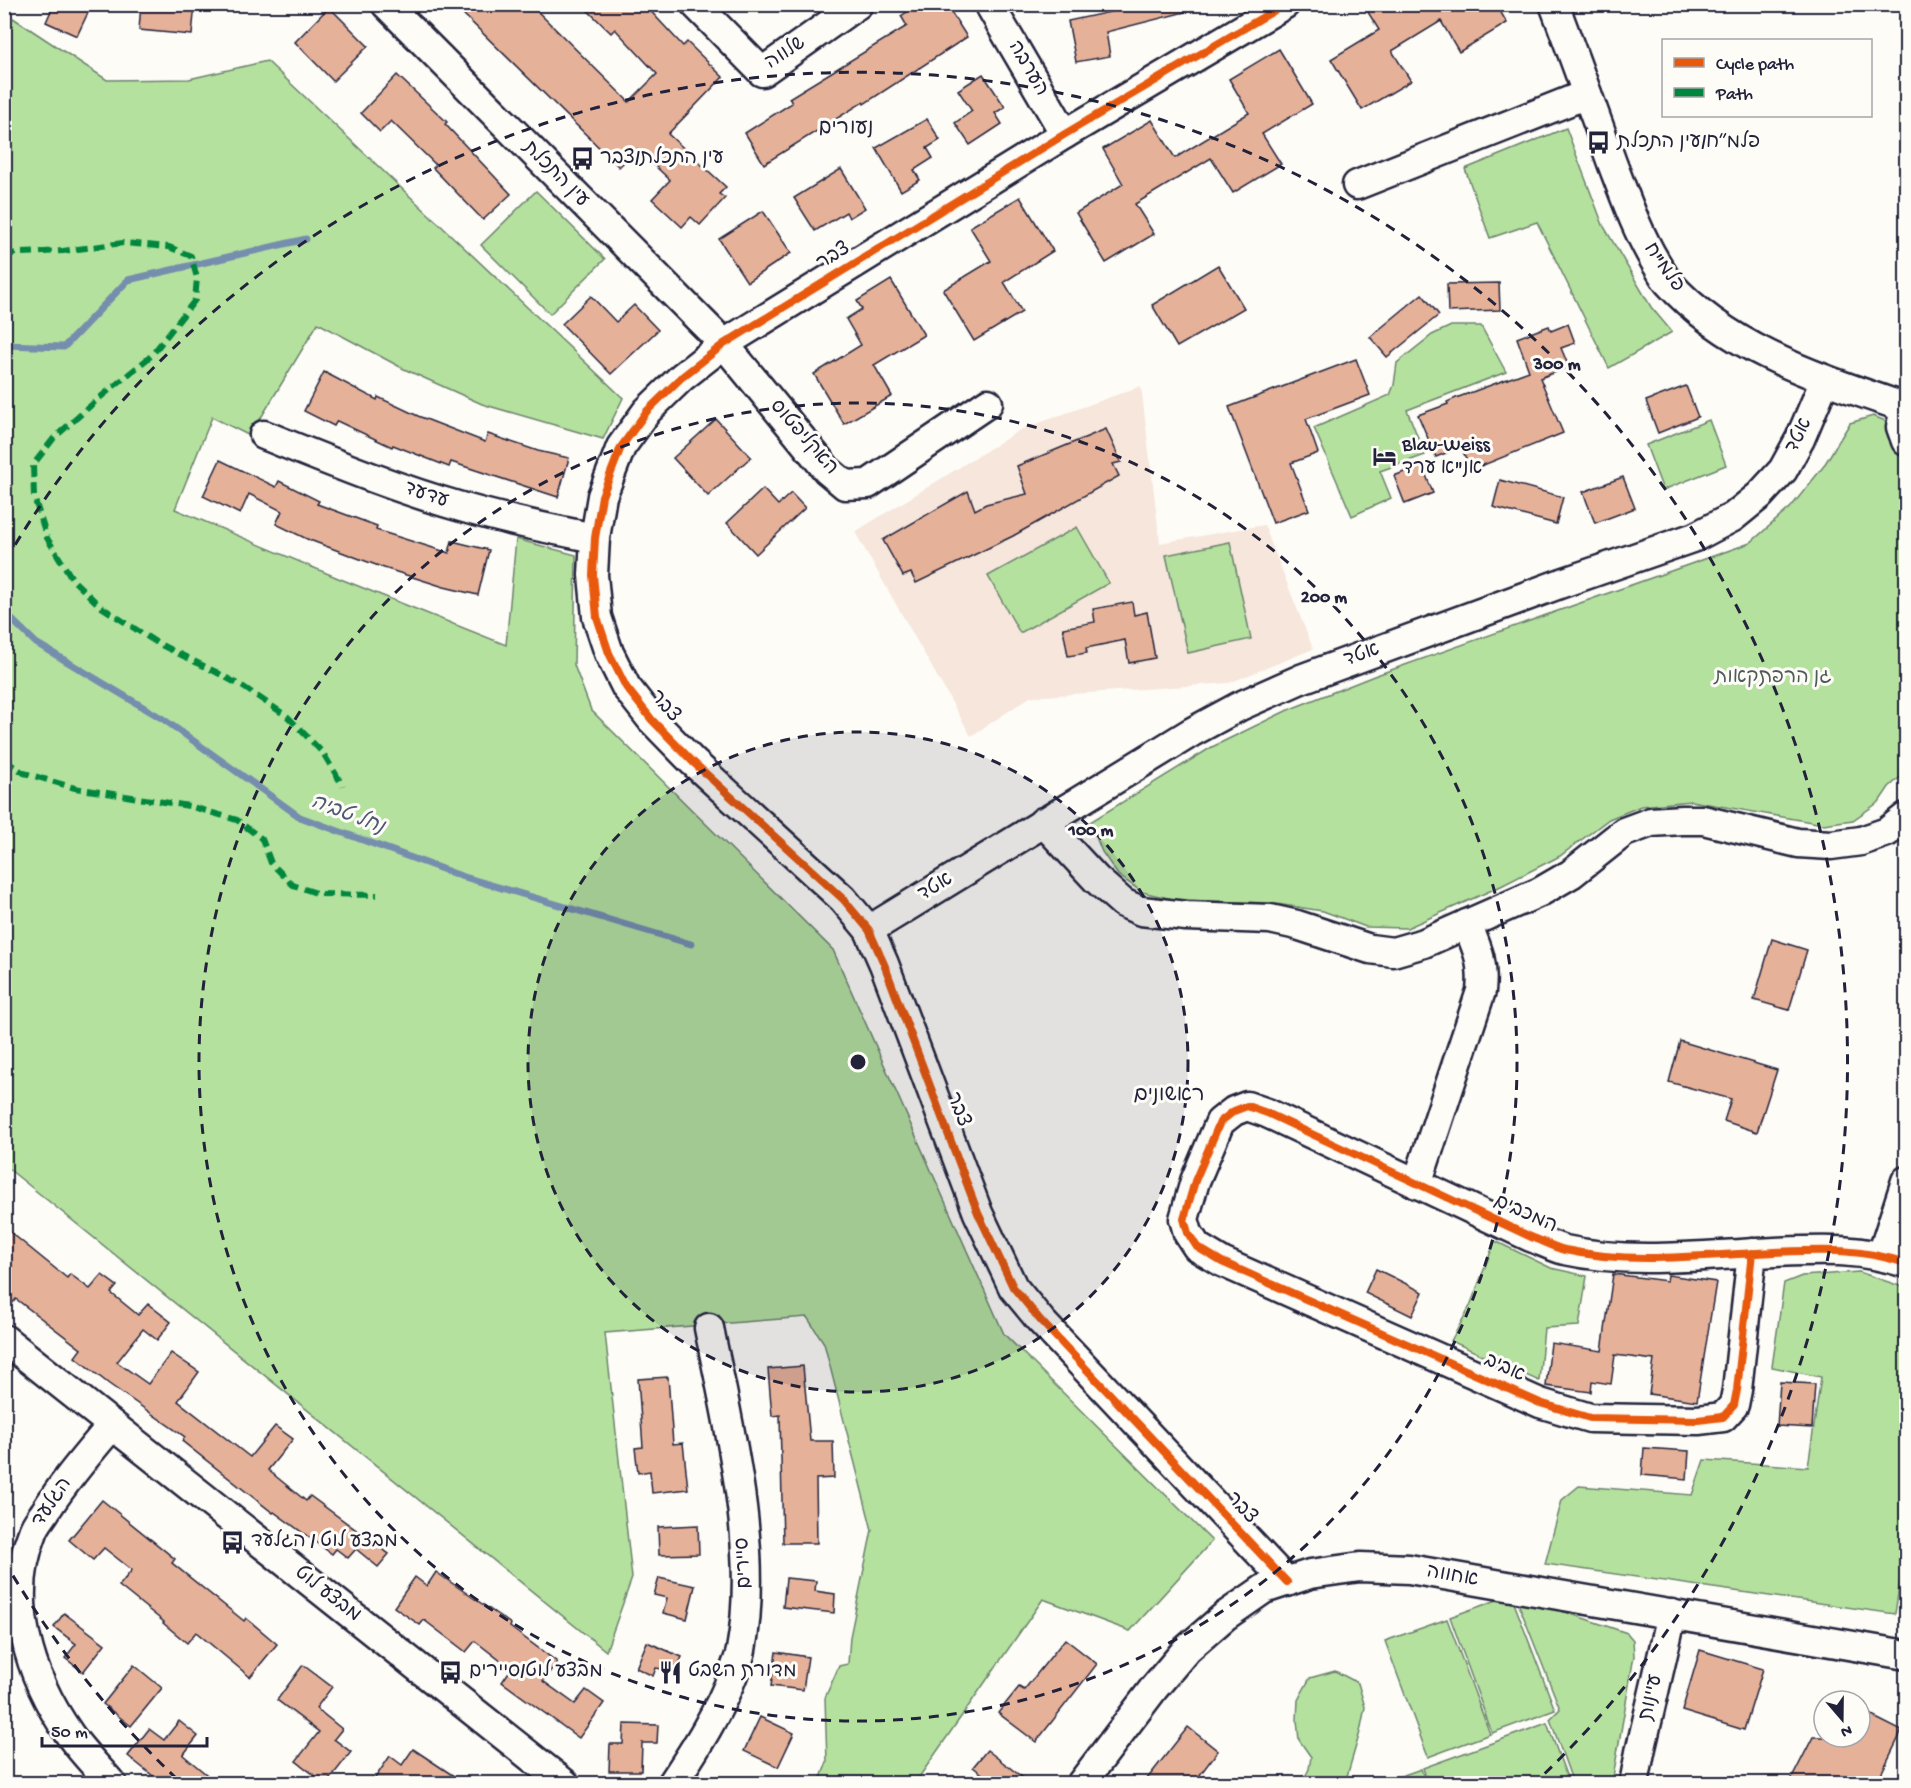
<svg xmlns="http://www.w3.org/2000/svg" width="1911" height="1788" font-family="'Gochi Hand','Playpen Sans Hebrew',sans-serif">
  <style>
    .built { fill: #f6e6db }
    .green { fill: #b5e19f; stroke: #6c826d; stroke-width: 1.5 }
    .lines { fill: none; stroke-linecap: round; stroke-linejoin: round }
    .stream { stroke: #768ead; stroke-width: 7 }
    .building { fill: #e6b199; stroke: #22223b; stroke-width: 1.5 }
    .minor-casing { stroke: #22223b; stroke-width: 33 }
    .minor { stroke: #fdfcf7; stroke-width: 28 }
    .quiet { stroke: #00873e; stroke-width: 6; stroke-dasharray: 12 6; stroke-linecap: butt }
    .cycleway-casing { stroke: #fdfcf7; stroke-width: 11 }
    .cycleway { stroke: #e8590c; stroke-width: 8 }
    .ring { fill: none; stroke: #22223b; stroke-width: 3; stroke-dasharray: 10 8 }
    .labels { text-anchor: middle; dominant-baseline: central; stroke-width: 6; stroke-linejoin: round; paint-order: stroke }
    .street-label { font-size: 20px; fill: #22223b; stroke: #fdfcf7 }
    .poi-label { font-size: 20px; fill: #22223b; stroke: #fdfcf7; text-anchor: start }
    .park-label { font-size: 20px; fill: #4e5b59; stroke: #fdfcf7 }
    .neighbourhood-label { font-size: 21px; fill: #22223b; stroke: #fdfcf7 }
    .water-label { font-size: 21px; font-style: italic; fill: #4c5874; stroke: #fdfcf7 }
    .centre { fill: #22223b; stroke: #fdfcf7; stroke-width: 3 }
    .ring-label { font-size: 18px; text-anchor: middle; font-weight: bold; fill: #22223b; stroke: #fdfcf7; stroke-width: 6; stroke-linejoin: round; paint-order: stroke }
  </style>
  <rect width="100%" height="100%" fill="#fdfcf7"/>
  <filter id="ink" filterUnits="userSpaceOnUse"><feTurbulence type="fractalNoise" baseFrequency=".0167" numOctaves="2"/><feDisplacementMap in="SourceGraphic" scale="12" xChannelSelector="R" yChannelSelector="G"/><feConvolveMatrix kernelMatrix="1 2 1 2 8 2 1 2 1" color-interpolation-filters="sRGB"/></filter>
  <g filter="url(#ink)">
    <!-- built -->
    <path class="built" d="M1141 386 1160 543 1264 525 1313 649 1229 683 1030 697 971 736 855 532 1020 430Z"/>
    <!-- green -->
    <g class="green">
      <path d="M13 18 107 80 189 79 267 61 623 398 603 439 482 404 404 369 318 323 250 436 212 417 175 509 338 578 506 645 516 539 576 555 574 665 591 710 833 950 1004 1334 1212 1541 1130 1631 1043 1599 915 1783H819L827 1762 825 1698 839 1666 848 1664 850 1637 872 1530 824 1343 807 1317 605 1333 632 1578 606 1651 5 1166 4 23Z"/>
      <path d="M1566 128 1603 225 1651 307 1672 332 1609 368 1537 222 1490 238 1465 169Z"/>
      <path d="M536 191 605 259 550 314 481 245Z"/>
      <path d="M1451 326H1481L1506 372 1407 410 1425 455 1380 471 1391 498 1352 516 1314 428 1390 395 1394 385 1397 363 1432 335Z"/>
      <path d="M1873 416 1906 429V772L1889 787 1879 802 1853 820 1823 824 1691 801 1641 806 1609 819 1560 856 1501 886 1407 928 1366 927 1323 911 1270 903 1177 900 1142 892 1118 875 1102 852 1090 822 1212 747 1288 710 1374 676 1750 543 1791 507 1823 467 1850 423Z"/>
      <path d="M1709 420 1726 465 1663 490 1646 445Z"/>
      <path d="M1077 527 1109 583 1020 633 988 576Z"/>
      <path d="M1230 542 1251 639 1188 653 1166 555Z"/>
      <path d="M1495 1241 1551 1268 1587 1276 1579 1326 1544 1328 1539 1381 1451 1341 1470 1306Z"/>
      <path d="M1859 1272 1906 1288V1539L1895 1614 1545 1564 1562 1500 1579 1486 1692 1495 1704 1460 1808 1467 1821 1377 1772 1367 1784 1283 1802 1276Z"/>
      <path d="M1511 1595 1555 1710 1492 1733 1450 1617Z"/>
      <path d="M1515 1595 1627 1633 1633 1640 1634 1656 1612 1783H1573L1550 1719 1560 1709Z"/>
      <path d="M1447 1619 1490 1734 1428 1757 1385 1641Z"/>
      <path d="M1335 1671 1358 1683 1365 1707 1360 1732 1345 1783H1302L1309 1769 1311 1757 1299 1740 1297 1720 1298 1700 1310 1678Z"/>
      <path d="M1547 1723 1569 1783H1428L1423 1768Z"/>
      <path d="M1421 1769 1426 1783H1381Z"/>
    </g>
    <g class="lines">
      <!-- stream -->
      <g class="stream">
        <path d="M4 345 64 347 128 280 306 239"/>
        <path d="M4 612 36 643 163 719 300 817 461 876 691 944"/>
      </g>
    </g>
    <!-- building -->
    <g class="building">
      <path d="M54 4H92L77 36 46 22Z"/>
      <path d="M141 4H195L192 35 139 30Z"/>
      <path d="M453 4H530L629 102 657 74 615 29 611 33 581 4H644L683 46 687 42 723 77 668 134 726 187 719 194 725 198 700 225 691 217 682 227 652 199 670 180 637 149 619 167Z"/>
      <path d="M919 4H946L967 37 864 104 863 102 764 164 745 133 792 103 789 98 907 26 901 16Z"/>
      <path d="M1129 4H1189V11L1106 32 1110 56 1076 62 1068 21 1129 8Z"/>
      <path d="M1363 4H1496L1507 23 1459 52 1441 21 1392 51 1411 81 1362 110 1331 59 1379 30Z"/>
      <path d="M329 7 368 46 333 81 295 42Z"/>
      <path d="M1279 49 1312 104 1262 134 1281 164 1233 193 1211 158 1135 204 1154 234 1106 263 1076 213 1123 184 1103 149 1152 120 1175 158 1249 113 1229 79Z"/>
      <path d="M983 74 1005 107 995 113 1002 124 970 145 955 123 972 111 958 90Z"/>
      <path d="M397 75 447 122 445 124 511 194 483 220 433 168 436 165 391 121 380 132 361 113Z"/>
      <path d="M927 119 940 140 927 148 933 158 914 170 920 180 901 191 876 148Z"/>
      <path d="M841 169 865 208 849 218 846 212 815 231 794 198Z"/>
      <path d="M1020 197 1053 251 1004 282 1022 312 974 341 943 290 991 261 970 227Z"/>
      <path d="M763 211 791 253 747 282 719 239Z"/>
      <path d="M1218 265 1244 308 1177 347 1152 305Z"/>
      <path d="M891 280 924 335 874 365 892 396 844 424 814 374 861 345 846 319 862 309 857 301Z"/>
      <path d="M1499 283 1500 310 1448 312 1447 284Z"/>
      <path d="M1422 294 1439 315 1387 357 1370 337Z"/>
      <path d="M591 296 616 322 634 305 658 330 611 374 562 324Z"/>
      <path d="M1568 324 1575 343 1561 348 1569 367 1540 378 1563 433 1471 470 1461 447 1436 457 1418 415 1448 404 1447 402 1456 398 1529 371 1517 338 1549 326 1551 331Z"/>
      <path d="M1356 359 1370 395 1306 419 1318 453 1291 463 1309 510 1273 523 1229 407Z"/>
      <path d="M324 372 377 400 378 397 418 416 485 442 488 434 538 451 569 458 558 497 451 462 449 467 393 445 392 447 337 421 334 426 304 411Z"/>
      <path d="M1686 386 1698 417 1658 433 1646 401Z"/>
      <path d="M716 419 751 457 708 496 673 458Z"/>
      <path d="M1106 429 1121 462 1113 464 1119 476 1013 536 916 583 911 573 903 576 883 540 968 491 975 510 986 504 1027 494 1017 466Z"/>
      <path d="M220 460 276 487 279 481 319 501 317 504 377 526 376 530 449 553 452 541 489 550 478 595 444 587 384 568 307 539 276 524 282 511 249 494 240 514 203 496Z"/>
      <path d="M1422 465 1433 493 1405 504 1394 476Z"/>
      <path d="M1623 477 1635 508 1595 523 1583 492Z"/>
      <path d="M1500 480 1563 497 1556 524 1493 507Z"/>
      <path d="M763 489 778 505 791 493 805 508 756 554 727 523Z"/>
      <path d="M1132 602 1134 615 1147 612 1155 658 1129 663 1125 640 1086 648 1087 653 1068 656 1063 628 1095 622 1093 609Z"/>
      <path d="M1772 939 1807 950 1789 1010 1754 1000Z"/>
      <path d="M1680 1041 1777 1070 1757 1132 1724 1121 1731 1099 1669 1082Z"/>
      <path d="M4 1227 67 1278 70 1274 90 1289 102 1275 117 1286 111 1293 138 1315 148 1304 171 1322 157 1340 143 1329 117 1362 148 1384 171 1353 199 1372 178 1401 250 1457 275 1426 293 1439 268 1470 306 1501 310 1496 389 1554 378 1567 356 1549 348 1558 336 1549 332 1554 274 1512 273 1513 182 1441 185 1437 109 1384 75 1357 81 1349 16 1299 4 1313Z"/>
      <path d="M1376 1269 1423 1292 1412 1316 1365 1293Z"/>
      <path d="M1613 1274 1667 1281 1668 1275 1716 1282 1697 1401 1649 1394 1654 1360 1615 1355 1611 1384 1592 1381 1591 1392 1546 1386 1551 1343 1602 1351Z"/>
      <path d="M803 1366 810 1441H833L834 1478 816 1479 817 1543H783L780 1415 772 1416 768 1369Z"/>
      <path d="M668 1377 673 1444 683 1443 688 1489 652 1493 650 1471 638 1473 635 1448 643 1447 638 1379Z"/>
      <path d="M1780 1382 1815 1384 1812 1428 1777 1426Z"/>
      <path d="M1644 1448 1689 1451 1687 1479 1642 1475Z"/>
      <path d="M102 1500 175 1559 172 1563 244 1621 246 1618 277 1644 250 1677 196 1632 187 1643 163 1623 164 1622 119 1586 132 1570 104 1548 93 1560 69 1540Z"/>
      <path d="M698 1525 699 1554 659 1555 658 1527Z"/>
      <path d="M436 1572 511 1624 510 1627 557 1662 543 1681 575 1704 586 1690 604 1703 579 1738 502 1682 511 1669 475 1641 466 1652 424 1620 420 1625 394 1607 415 1577 427 1586Z"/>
      <path d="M659 1578 695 1586 687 1619 663 1613 667 1598 654 1595Z"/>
      <path d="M786 1578 816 1581 815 1591 835 1594 834 1613 783 1607Z"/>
      <path d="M64 1613 105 1644 83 1672 65 1658 76 1644 54 1627Z"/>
      <path d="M1065 1639 1097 1664 1036 1742 998 1713 1019 1687 1024 1690Z"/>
      <path d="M647 1642 682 1657 676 1671 656 1668 653 1676 636 1668Z"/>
      <path d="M1700 1650 1763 1669 1744 1730 1682 1711Z"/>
      <path d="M776 1652 808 1657 803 1690 771 1686Z"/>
      <path d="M134 1665 162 1688 131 1726 103 1704Z"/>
      <path d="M303 1665 332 1687 316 1708 342 1729 334 1739 351 1752 326 1784 296 1761 319 1732 277 1700Z"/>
      <path d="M1860 1710 1902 1731 1876 1784H1789L1813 1737H1860Z"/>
      <path d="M760 1717 794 1733 778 1767 744 1751Z"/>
      <path d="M179 1721 198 1736 183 1755 218 1784H163L128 1756 149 1729 164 1740Z"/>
      <path d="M624 1724 658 1725 657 1743H642L641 1771H609L610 1744H623Z"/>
      <path d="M1188 1727 1218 1751 1193 1784H1143Z"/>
      <path d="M413 1749 466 1784H371L390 1756 402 1765Z"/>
      <path d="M987 1750 1031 1784H981L986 1777 973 1767Z"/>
    </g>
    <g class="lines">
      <defs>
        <g id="minor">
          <path d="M386 4 724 344 827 470 845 485 868 484 988 403"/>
          <path d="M695 4 762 72 858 4"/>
          <path d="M989 4 1065 134"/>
          <path d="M1285 4 1065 134 724 344 682 377 647 411 621 447 602 496 595 538 593 575 597 617 609 653 626 687 652 720 693 762 843 899 869 930 884 964 978 1213 1013 1287 1041 1321 1287 1582"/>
          <path d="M1554 4C1574 57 1593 110 1612 163 1625 197 1637 231 1656 263 1660 269 1663 276 1668 282 1729 351 1823 379 1906 408"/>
          <path d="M1357 185 1587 94"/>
          <path d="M1905 408 1901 427 1906 441"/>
          <path d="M264 435C329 461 394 488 461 507 505 520 550 529 595 538"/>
          <path d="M1043 822 1096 879 1123 903 1141 911 1186 916 1270 919 1297 925 1370 949 1393 952 1424 943 1540 892 1571 874 1624 832 1651 822 1682 820H1703L1798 843 1831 845 1861 841 1887 832 1906 817"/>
          <path d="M869 930 1192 732 1240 706 1301 679 1562 583 1695 537 1733 517 1760 495 1783 470 1800 439 1825 380"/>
          <path d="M1417 1184 1481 991C1484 963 1478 950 1467 924"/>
          <path d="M1752 1253 1737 1390 1734 1405 1723 1417 1698 1420 1590 1418 1540 1403 1222 1262 1197 1247 1188 1233 1184 1219 1195 1181 1220 1122 1234 1111 1247 1106 1267 1113 1531 1237C1542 1241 1553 1247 1565 1250 1633 1265 1706 1255 1775 1252 1824 1250 1859 1248 1906 1263"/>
          <path d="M1882 1255 1906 1181"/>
          <path d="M4 1339 565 1784"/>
          <path d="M112 1425C89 1453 64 1481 45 1512 41 1518 35 1525 33 1532 5 1600 29 1677 70 1735 82 1752 98 1768 112 1784"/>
          <path d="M672 1784C696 1748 719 1712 734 1672 736 1665 740 1657 741 1650 760 1550 729 1427 709 1328"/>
          <path d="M1081 1784 1154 1688 1187 1649 1225 1616 1264 1589 1310 1574 1360 1567 1409 1569 1906 1655"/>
          <path d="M1634 1784 1640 1752 1672 1614"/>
        </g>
      </defs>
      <!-- minor casing -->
      <use href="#minor" class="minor-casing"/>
      <!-- minor -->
      <use href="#minor" class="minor"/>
      <!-- quiet -->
      <g class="quiet">
        <path d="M4 254 63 251 123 243 169 247 191 256 197 278 195 300 151 356 97 400 54 438 33 465 34 497 47 538 73 580 100 606 157 643 216 672 245 688 288 717 323 753 343 786"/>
        <path d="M4 760 24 773 75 788 189 806 237 820 262 839 271 863 293 885 319 894 377 895"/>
      </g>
      <defs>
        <g id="cycleway">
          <path d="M1285 4 1065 134 724 344 682 377 647 411 621 447 602 496 595 538 593 575 597 617 609 653 626 687 652 720 693 762 843 899 869 930 884 964 978 1213 1013 1287 1041 1321 1287 1582"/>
          <path d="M1752 1253 1737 1390 1734 1405 1723 1417 1698 1420 1590 1418 1540 1403 1222 1262 1197 1247 1188 1233 1184 1219 1195 1181 1220 1122 1234 1111 1247 1106 1267 1113 1531 1237C1542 1241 1553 1247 1565 1250 1633 1265 1706 1255 1775 1252 1824 1250 1859 1248 1906 1263"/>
        </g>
      </defs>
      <!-- cycleway casing -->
      <use href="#cycleway" class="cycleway-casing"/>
      <!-- cycleway -->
      <use href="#cycleway" class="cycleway"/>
    </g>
  </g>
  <!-- distance rings -->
  <circle cx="858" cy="1062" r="330" fill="#22223b" fill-opacity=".12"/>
  <g class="ring">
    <circle cx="858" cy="1062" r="330"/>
    <circle cx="858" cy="1062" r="659"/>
    <path d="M177 1779A989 989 0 0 1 6 1564M6 560A989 989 0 1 1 1539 1779"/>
  </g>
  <!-- icons -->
  <defs>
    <symbol id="bus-bare" viewBox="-9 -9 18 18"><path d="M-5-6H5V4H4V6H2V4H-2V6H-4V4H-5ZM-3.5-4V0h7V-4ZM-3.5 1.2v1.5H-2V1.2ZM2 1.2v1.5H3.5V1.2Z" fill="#22223b" stroke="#fdfcf7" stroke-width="2.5" paint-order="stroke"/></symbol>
    <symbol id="hotel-bare" viewBox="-9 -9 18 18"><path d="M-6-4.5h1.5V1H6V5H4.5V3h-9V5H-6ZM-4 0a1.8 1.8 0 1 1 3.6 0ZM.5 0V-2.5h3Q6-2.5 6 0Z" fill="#22223b" stroke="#fdfcf7" stroke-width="2.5" paint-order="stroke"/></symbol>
    <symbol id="restaurant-bare" viewBox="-9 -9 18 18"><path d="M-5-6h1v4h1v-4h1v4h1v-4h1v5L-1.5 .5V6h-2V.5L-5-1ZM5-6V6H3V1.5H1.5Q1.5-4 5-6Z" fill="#22223b" stroke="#fdfcf7" stroke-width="2.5" paint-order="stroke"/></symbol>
  </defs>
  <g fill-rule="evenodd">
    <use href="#bus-bare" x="1582" y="126" width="33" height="33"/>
    <use href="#bus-bare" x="566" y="142" width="33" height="33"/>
    <use href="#hotel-bare" x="1368" y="440" width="33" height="33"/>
    <use href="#bus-bare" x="216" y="1526" width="33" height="33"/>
    <use href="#bus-bare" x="434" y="1656" width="33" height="33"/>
    <use href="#restaurant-bare" x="654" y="1656" width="33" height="33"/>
  </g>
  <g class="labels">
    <!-- street labels -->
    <g class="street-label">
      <text transform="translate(786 54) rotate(-33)">שלווה</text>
      <text transform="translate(1027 69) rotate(60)">הערבה</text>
      <text transform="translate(555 175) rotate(45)">עין התכלת</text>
      <text transform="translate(834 257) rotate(-32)">צבר</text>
      <text transform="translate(1663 268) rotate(55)">פלמ"ח</text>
      <text transform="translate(1800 436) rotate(-64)">אטד</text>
      <text transform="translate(803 438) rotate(49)">האקליפטוס</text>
      <text transform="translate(426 496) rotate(18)">עדעד</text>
      <text transform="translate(1362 656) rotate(-20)">אטד</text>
      <text transform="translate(664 707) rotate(49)">צבר</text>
      <text transform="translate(936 888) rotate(-32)">אטד</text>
      <text transform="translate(957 1110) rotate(69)">צבר</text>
      <text transform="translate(1525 1215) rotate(24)">המכבים</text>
      <text transform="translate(1504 1369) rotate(24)">אביב</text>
      <text transform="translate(53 1503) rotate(-56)">הגלעד</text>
      <text transform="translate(1241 1509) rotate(47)">צבר</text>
      <text transform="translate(745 1563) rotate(-93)">סיירים</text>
      <text transform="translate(1452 1577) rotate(10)">אחווה</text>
      <text transform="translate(327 1595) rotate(38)">מבצע לוט</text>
      <text transform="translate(1652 1698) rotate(-77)">עיינות</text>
    </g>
    <!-- poi labels -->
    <g class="poi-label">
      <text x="1617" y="143">פלמ״ח/עין התכלת</text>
      <text x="600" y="159">עין התכלת/צבר</text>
      <text x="1402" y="446">Blau-Weiss<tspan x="1402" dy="23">אנ"א ערד</tspan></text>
      <text x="251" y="1542">מבצע לוט / הגלעד</text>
      <text x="469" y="1672">מבצע לוט/סיירים</text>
      <text x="688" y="1672">מדורת השבט</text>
    </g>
    <!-- park labels -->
    <g class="park-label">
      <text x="1773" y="678">גן הרפתקאות</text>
    </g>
    <!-- neighbourhood labels -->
    <g class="neighbourhood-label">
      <text x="846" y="129">נעורים</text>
      <text x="1169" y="1096">ראשונים</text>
    </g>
    <!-- water labels -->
    <g class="water-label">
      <text transform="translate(347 816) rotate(21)">נחל טביה</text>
    </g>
  </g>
  <circle cx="858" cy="1062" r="9" class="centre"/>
  <g class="ring-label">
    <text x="1557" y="369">300 m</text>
    <text x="1324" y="602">200 m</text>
    <text x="1091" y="835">100 m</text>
  </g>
  <!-- margin -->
  <rect width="1911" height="1788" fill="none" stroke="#fdfcf7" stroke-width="24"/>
  <rect x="12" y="12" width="1887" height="1764" fill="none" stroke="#22223b" stroke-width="2" filter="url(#ink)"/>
  <!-- legend -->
  <rect x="1662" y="39" width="210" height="78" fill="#fdfcf7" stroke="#a5a5ac" stroke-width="1.5"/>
  <rect x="1674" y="58" width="30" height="9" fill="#e8590c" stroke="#a5a5ac" stroke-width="1.5"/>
  <text x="1716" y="69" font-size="18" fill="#22223b">Cycle path</text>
  <rect x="1674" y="88" width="30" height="9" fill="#00873e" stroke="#a5a5ac" stroke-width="1.5"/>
  <text x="1716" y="99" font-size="18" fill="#22223b">Path</text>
  <!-- north arrow -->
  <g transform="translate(1842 1719) rotate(160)"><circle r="28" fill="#fdfcf7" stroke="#a5a5ac" stroke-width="1.5"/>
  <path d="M0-4.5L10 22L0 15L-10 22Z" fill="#22223b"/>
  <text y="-9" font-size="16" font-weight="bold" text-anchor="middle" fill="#22223b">N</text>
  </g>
  <!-- scale -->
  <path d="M42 1737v9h165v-9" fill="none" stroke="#22223b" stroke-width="3"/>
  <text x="51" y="1737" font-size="18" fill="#22223b" stroke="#fdfcf7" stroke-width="4.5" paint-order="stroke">50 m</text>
</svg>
